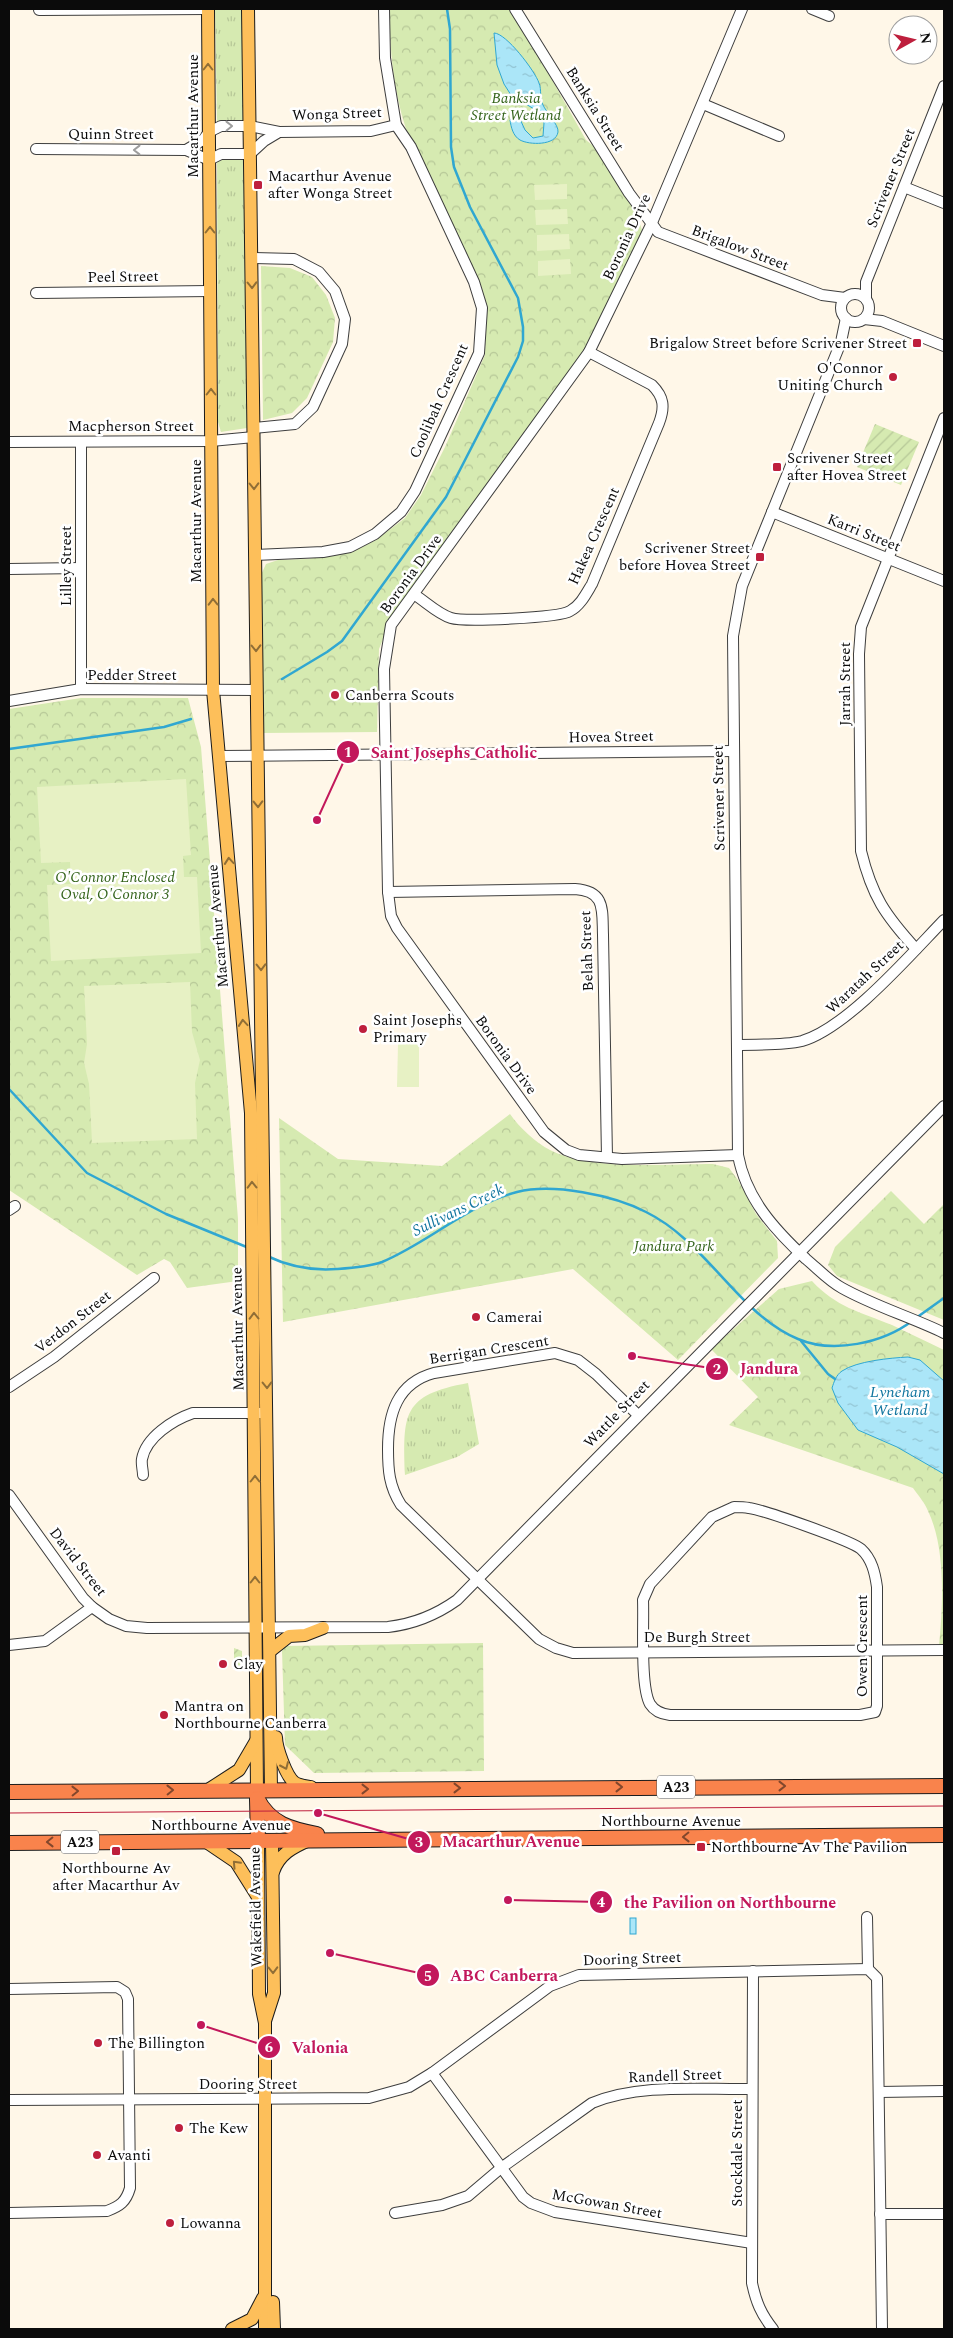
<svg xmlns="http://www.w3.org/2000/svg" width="953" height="2338" font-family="Spectral,serif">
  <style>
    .grass { fill: url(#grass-tufts) }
    .park { fill: url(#park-crowns) }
    .garden { fill: url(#garden-furrows) }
    .pitch { fill: #e7f1c4 }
    .water { fill: url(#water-ripples); stroke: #30a7d1 }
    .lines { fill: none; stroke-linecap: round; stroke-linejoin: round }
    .stream { stroke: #30a7d1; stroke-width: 2.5 }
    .minor-casing { stroke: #3e3e3e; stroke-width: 12 }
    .major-casing { stroke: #1c1c1c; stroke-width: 14 }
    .highway-casing { stroke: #1c1c1c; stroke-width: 16 }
    .minor { stroke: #fff; stroke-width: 10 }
    .major { stroke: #fdbf5a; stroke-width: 12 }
    .highway { stroke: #f9834c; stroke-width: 14 }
    .tram { stroke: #be1f3d; stroke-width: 1 }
    .oneway { stroke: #906e36 }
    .oneway2 { stroke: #9d9d9d }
    .oneway3 { stroke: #82472c }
    .poi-dot { fill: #be1f3d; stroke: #fff; stroke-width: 2 }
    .labels { text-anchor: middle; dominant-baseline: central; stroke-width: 5; stroke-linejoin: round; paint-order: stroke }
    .shield { fill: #fff; stroke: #545454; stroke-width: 1 }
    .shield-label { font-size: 14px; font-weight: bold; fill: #0b0b0b }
    .park-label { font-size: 15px; font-style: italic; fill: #33631a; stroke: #fff }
    .street-label { font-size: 15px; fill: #0b0b0b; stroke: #fff }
    .poi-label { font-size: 15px; fill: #0b0b0b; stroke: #fff; text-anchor: start }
    .water-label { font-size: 16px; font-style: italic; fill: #11759f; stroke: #fff }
    .leader { fill: none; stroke: #c2185b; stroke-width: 2 }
    .callout-dot { fill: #c2185b; stroke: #fff; stroke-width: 2 }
    .mark-label { font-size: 15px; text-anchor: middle; font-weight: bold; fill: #fff }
    .callout-label { font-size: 16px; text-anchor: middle; font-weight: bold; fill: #c2185b; stroke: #fff; stroke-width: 5; stroke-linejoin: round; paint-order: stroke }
  </style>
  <defs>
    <pattern id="grass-tufts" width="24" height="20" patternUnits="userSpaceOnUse" patternTransform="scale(1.25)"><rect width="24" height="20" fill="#d6eab1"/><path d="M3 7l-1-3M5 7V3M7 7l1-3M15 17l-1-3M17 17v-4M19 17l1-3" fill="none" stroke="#b6c797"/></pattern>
    <pattern id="park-crowns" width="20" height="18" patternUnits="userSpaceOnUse" patternTransform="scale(1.25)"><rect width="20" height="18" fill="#d6eab1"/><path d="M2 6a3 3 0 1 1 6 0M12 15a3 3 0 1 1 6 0" fill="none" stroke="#b6c797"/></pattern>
    <pattern id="garden-furrows" width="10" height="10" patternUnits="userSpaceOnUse" patternTransform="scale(1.25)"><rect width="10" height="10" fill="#d6eab1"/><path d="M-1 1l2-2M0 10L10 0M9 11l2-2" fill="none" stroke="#b6c797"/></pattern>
    <pattern id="water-ripples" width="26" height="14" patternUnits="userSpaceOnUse" patternTransform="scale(1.25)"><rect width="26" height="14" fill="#abe6f8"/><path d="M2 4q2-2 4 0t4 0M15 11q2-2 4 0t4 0" fill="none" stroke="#92c4d3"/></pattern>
  </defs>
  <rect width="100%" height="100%" fill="#fff7e8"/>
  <!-- grass -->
  <g class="grass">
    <path d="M215 9H244L245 120 243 123H217Z"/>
    <path d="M217 159H244L247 428 221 432 218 422Z"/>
    <path d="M468 1383 479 1444 457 1457 405 1475C403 1414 402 1395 468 1383Z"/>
  </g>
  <!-- park -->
  <g class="park">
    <path d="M389 9H512L586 140 597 149 637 215 642 230 640 240 598 332 389 624 379 649 377 732 263 733 260 577 266 564 278 560 307 559 352 552 376 540 405 518 421 495 445 447 485 355 486 314 465 251 406 129C393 90 390 50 389 9Z"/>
    <path d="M261 266 290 268 312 277 326 295 335 318 333 342 307 398 292 413 263 420Z"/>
    <path d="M81 698H188L201 747 238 1219V1281L187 1288 170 1262 164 1259 137 1275 9 1190V709Z"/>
    <path d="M510 1114C519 1127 536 1143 550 1150 590 1171 667 1164 713 1164L729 1168 738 1180 756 1214 777 1241 778 1258 678 1360 573 1269 283 1322 279 1118 338 1159 442 1166Z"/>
    <path d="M891 1191 924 1224 944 1204V1320L837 1276 828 1265 835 1247Z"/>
    <path d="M812 1281C836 1307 860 1312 892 1325 909 1333 927 1342 944 1350V1646H939C943 1606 946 1548 928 1511 925 1503 918 1495 913 1488L729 1425 758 1397 711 1349 779 1289Z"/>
    <path d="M483 1643 484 1771 314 1773 285 1745 282 1651 285 1646Z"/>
  </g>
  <!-- garden -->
  <g class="garden">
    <path d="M875 424 919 442 901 485 857 467Z"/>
    <path d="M234 1648 242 1651V1666H234Z"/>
  </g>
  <!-- pitch -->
  <g class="pitch">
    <path d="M567 184V199L535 200 534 185Z"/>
    <path d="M567 209 568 224 536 225 535 210Z"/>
    <path d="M569 234 570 249 537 251V235Z"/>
    <path d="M570 259 571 274 538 276V261Z"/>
    <path d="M186 779 191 855 183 856 184 877H197L201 953 51 961 47 885 71 884 70 862 41 863 37 787Z"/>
    <path d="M190 982 192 1032 200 1060 195 1083 197 1139 92 1143 89 1084 84 1063 87 1044 84 986Z"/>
    <path d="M398 1044H419V1087H397Z"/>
  </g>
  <!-- water -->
  <g class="water">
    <path d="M494 33C506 33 535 71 539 83 542 90 539 98 543 105 546 112 559 125 558 132 556 146 529 145 520 140 513 136 511 127 510 120L514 116 520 119 525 130 533 138 543 136 544 123 534 109 511 95 504 84 497 65Z"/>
    <path d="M908 1357 920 1360 944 1381V1474L897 1447 858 1430 838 1403 832 1388C834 1382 836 1375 842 1371 857 1361 890 1358 908 1357Z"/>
    <rect x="630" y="1918" width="6" height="16"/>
  </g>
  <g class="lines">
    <!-- stream -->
    <g class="stream">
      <path d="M282 679 327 652 342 641 446 497 518 357 523 341V327L518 298 470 207 454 167 451 147 450 29 447 9"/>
      <path d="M9 749 164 727 191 719"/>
      <path d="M9 1089 87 1173 166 1214 249 1248"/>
      <path d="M267 1256C290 1267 312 1271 337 1269 352 1268 368 1267 382 1262 428 1243 467 1205 517 1192 553 1183 613 1195 646 1212 687 1232 715 1272 747 1303"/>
      <path d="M751 1307C765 1320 781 1332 798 1339 833 1354 883 1343 912 1321"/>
      <path d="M916 1318 944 1298"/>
      <path d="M801 1341 828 1374 835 1379"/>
    </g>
    <defs>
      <g id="minor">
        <path d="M515 9 629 193 658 232 822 295 845 298"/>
        <path d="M812 9 829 16"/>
        <path d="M39 10 208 9"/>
        <path d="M703 104 779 136"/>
        <path d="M36 149 186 150 209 160 221 154H250L264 141 279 132"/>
        <path d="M186 150 203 140 209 132 221 126H250L279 132 371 131 396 125"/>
        <path d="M904 187 944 203"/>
        <path d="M251 258 294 259 319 272 335 291 345 319 342 344 313 407 295 424 253 428"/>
        <path d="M36 293 210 291"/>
        <circle cx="855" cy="308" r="14"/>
        <path d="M866 299V282L944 86"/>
        <path d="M846 318 841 342 742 586 733 636 738 1155C746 1199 775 1230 806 1259 818 1269 829 1281 842 1288 874 1306 911 1317 944 1333"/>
        <path d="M864 319 882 321 944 346"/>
        <path d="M9 442 211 441 254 437"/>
        <path d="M772 512 944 581"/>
        <path d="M255 555 323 552 350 547 375 534 401 512 415 491 479 353 482 308 474 282 411 147 396 125 385 58 384 9"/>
        <path d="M9 569 81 568"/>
        <path d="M415 595C426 602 438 614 451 618 464 622 559 618 570 611 580 606 586 594 592 584L659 423C665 407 664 397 652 385L589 352"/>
        <path d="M81 689V442"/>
        <path d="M9 701 81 689 257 690"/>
        <path d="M219 756 733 751"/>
        <path d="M388 892 575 889C606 891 602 910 603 935L607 1157"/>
        <path d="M916 949C885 915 872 896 861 851L859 654 861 627 944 418"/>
        <path d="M737 1045C757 1044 782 1046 802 1041 847 1028 910 955 944 920"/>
        <path d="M738 1155 622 1159 579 1155 566 1150 544 1132 397 928 391 916 388 892 384 669 391 625 589 352 651 225 742 9"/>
        <path d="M9 1210 15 1206"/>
        <path d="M9 1387 54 1357 154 1278"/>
        <path d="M638 1415 596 1374 578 1360 555 1353 434 1373C397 1383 388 1414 388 1449 388 1470 389 1486 401 1505L539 1639 556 1648 573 1653 944 1650"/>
        <path d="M143 1475C143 1470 141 1464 142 1459 146 1437 173 1420 193 1413H261"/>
        <path d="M9 1495 83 1598 92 1607 109 1619 126 1626 147 1628 388 1627C414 1624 436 1615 457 1600L944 1106"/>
        <path d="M734 1507C739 1507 744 1507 749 1508 764 1510 852 1541 861 1549 872 1559 875 1573 877 1587V1706L875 1712 860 1715H670C662 1714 655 1712 650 1704 640 1686 644 1624 643 1600L650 1584 712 1517Z"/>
        <path d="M9 1645 45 1641 92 1607"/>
        <path d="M867 1917 868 1969"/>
        <path d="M753 1971 752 2283C756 2302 761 2314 773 2329"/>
        <path d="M9 1989 117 1987 125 1992 128 1999 130 2188C126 2202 120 2206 107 2211L9 2213"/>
        <path d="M432 2073 523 2197 531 2203 555 2212 752 2243"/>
        <path d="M879 2092 944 2091"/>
        <path d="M9 2100 369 2098 409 2087 432 2073 550 1986 579 1975 868 1969 877 1978 882 2329"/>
        <path d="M395 2213 442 2205 468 2196 501 2168 592 2103C640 2083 701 2090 752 2089"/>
        <path d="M880 2214H944"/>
      </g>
      <g id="major">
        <path d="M208 9 213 690 251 1113 257 1790"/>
        <path d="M248 9 271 1790"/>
        <path d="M270 1651 289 1636 305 1635 323 1628"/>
        <path d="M276 1737C276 1747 286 1777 295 1783 300 1786 306 1786 311 1787"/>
        <path d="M208 1790 239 1770 256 1741"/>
        <path d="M205 1841 236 1862 258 1897"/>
        <path d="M258 1841 259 1994 265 2023V2329"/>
        <path d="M273 1872C279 1854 293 1847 309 1840"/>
        <path d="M265 2021 274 1993 272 1841"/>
        <path d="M273 2302 274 2329"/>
        <path d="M232 2329 252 2319 263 2298"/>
      </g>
      <g id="highway">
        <path d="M9 1792 944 1786"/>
        <path d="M257 1798C270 1824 291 1829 317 1834"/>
        <path d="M257 1799 258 1841"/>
        <path d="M9 1843 944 1835"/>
      </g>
    </defs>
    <!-- minor casing -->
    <use href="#minor" class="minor-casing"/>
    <!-- major casing -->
    <use href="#major" class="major-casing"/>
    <!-- highway casing -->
    <use href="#highway" class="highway-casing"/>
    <!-- minor -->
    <use href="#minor" class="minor"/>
    <!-- major -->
    <use href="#major" class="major"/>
    <!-- highway -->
    <use href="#highway" class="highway"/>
    <!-- tram -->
    <path class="tram" d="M9 1813 944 1806"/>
  </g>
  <!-- one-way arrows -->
  <defs><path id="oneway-chevron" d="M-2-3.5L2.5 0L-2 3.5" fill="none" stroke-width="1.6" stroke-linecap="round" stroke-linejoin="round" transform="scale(1.25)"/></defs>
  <g class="oneway">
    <use href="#oneway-chevron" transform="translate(208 67) rotate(-90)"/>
    <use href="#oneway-chevron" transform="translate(210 230) rotate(-90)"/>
    <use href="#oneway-chevron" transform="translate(252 285) rotate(89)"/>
    <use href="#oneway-chevron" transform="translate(211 392) rotate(-90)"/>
    <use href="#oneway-chevron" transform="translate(254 486) rotate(89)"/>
    <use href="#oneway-chevron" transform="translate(213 602) rotate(-91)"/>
    <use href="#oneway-chevron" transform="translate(256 648) rotate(89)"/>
    <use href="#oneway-chevron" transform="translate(258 804) rotate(89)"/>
    <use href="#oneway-chevron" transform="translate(229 861) rotate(-95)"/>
    <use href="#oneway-chevron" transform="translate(261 967) rotate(89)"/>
    <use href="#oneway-chevron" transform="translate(243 1023) rotate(-95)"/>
    <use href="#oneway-chevron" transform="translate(252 1185) rotate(-91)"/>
    <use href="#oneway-chevron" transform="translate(254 1316) rotate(-91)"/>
    <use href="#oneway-chevron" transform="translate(267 1385) rotate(89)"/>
    <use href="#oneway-chevron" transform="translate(255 1479) rotate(-90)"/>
    <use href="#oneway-chevron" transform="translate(255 1580) rotate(-90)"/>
    <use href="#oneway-chevron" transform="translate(285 1766) rotate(66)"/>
    <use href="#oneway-chevron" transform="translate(236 1864) rotate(-133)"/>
    <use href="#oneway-chevron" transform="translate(273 1970) rotate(89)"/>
  </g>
  <g class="oneway2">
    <use href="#oneway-chevron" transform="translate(229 126) rotate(-1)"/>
    <use href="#oneway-chevron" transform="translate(137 150) rotate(-180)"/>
  </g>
  <g class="oneway3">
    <use href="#oneway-chevron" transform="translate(782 1786)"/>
    <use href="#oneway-chevron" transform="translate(619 1787)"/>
    <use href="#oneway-chevron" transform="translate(457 1788)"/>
    <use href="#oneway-chevron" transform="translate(365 1789)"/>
    <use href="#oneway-chevron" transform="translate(170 1790) rotate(-1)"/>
    <use href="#oneway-chevron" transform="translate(75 1791) rotate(-1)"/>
    <use href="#oneway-chevron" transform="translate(686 1837) rotate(179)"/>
    <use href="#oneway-chevron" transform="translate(50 1842) rotate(179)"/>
  </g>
  <!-- markers -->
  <g class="poi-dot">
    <rect x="253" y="180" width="10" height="10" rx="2.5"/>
    <rect x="912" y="338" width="10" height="10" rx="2.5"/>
    <circle cx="893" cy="377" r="5"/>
    <rect x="772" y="462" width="10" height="10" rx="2.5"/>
    <rect x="755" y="552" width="10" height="10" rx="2.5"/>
    <circle cx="335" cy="695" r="5"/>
    <circle cx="363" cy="1029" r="5"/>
    <circle cx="476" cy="1317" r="5"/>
    <circle cx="223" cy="1664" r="5"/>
    <circle cx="164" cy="1715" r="5"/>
    <rect x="696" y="1842" width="10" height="10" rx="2.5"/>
    <rect x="111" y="1846" width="10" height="10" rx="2.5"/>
    <circle cx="98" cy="2043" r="5"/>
    <circle cx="179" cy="2128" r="5"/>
    <circle cx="97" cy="2155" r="5"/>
    <circle cx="170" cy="2223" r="5"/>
  </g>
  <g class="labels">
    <!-- shield labels -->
    <g class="shield">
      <rect x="657" y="1775.5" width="38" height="23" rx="4"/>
      <rect x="61" y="1830.5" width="38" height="23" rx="4"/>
    </g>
    <g class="shield-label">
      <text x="676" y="1787">A23</text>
      <text x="80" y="1842">A23</text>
    </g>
    <!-- park labels -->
    <g class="park-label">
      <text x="516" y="98">Banksia<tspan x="516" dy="17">Street Wetland</tspan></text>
      <text x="115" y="877">O'Connor Enclosed<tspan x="115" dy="17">Oval, O'Connor 3</tspan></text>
      <text x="674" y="1246">Jandura Park</text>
    </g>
    <!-- street labels -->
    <g class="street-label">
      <text transform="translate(595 109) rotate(58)">Banksia Street</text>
      <text transform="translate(337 114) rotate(-2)">Wonga Street</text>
      <text transform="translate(193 116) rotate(-90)">Macarthur Avenue</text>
      <text x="111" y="134">Quinn Street</text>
      <text transform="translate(891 178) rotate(-68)">Scrivener Street</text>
      <text transform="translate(627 237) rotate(-65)">Boronia Drive</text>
      <text transform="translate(740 248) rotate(21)">Brigalow Street</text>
      <text transform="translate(123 277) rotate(-1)">Peel Street</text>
      <text transform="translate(439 401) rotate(-66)">Coolibah Crescent</text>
      <text x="131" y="426">Macpherson Street</text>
      <text transform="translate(196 521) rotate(-90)">Macarthur Avenue</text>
      <text transform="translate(864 533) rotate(22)">Karri Street</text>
      <text transform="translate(594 536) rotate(-66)">Hakea Crescent</text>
      <text transform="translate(66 566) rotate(-90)">Lilley Street</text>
      <text transform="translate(411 574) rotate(-54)">Boronia Drive</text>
      <text x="132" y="675">Pedder Street</text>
      <text transform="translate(845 684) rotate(-90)">Jarrah Street</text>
      <text transform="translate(611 737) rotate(-1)">Hovea Street</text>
      <text transform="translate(719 798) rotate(-91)">Scrivener Street</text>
      <text transform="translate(218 926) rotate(-95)">Macarthur Avenue</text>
      <text transform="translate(587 951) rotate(-92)">Belah Street</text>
      <text transform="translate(865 977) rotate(-43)">Waratah Street</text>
      <text transform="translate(506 1055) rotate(54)">Boronia Drive</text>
      <text transform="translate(73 1322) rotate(-38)">Verdon Street</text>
      <text transform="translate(238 1329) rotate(-91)">Macarthur Avenue</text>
      <text transform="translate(489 1350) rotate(-9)">Berrigan Crescent</text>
      <text transform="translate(617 1414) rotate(-46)">Wattle Street</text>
      <text transform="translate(78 1562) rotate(52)">David Street</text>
      <text x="697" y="1637">De Burgh Street</text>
      <text transform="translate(862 1646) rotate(-90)">Owen Crescent</text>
      <text x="671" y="1821">Northbourne Avenue</text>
      <text x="221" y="1825">Northbourne Avenue</text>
      <text transform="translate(256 1907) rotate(-91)">Wakefield Avenue</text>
      <text transform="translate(632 1959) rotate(-2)">Dooring Street</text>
      <text transform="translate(675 2076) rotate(-2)">Randell Street</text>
      <text x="248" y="2084">Dooring Street</text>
      <text transform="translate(737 2153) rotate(-90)">Stockdale Street</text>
      <text transform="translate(607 2204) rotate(10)">McGowan Street</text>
    </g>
    <!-- poi labels -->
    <g class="poi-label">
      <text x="268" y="176">Macarthur Avenue<tspan x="268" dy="17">after Wonga Street</tspan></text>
      <text x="907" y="343" text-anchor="end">Brigalow Street before Scrivener Street</text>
      <text x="883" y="368" text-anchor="end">O'Connor<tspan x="883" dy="17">Uniting Church</tspan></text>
      <text x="787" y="458">Scrivener Street<tspan x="787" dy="17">after Hovea Street</tspan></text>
      <text x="750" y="548" text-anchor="end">Scrivener Street<tspan x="750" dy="17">before Hovea Street</tspan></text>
      <text x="345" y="695">Canberra Scouts</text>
      <text x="373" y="1020">Saint Josephs<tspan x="373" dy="17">Primary</tspan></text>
      <text x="486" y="1317">Camerai</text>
      <text x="233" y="1664">Clay</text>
      <text x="174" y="1706">Mantra on<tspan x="174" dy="17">Northbourne Canberra</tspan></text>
      <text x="711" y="1847">Northbourne Av The Pavilion</text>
      <text x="116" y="1868" text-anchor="middle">Northbourne Av<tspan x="116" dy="17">after Macarthur Av</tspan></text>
      <text x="108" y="2043">The Billington</text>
      <text x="189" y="2128">The Kew</text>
      <text x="107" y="2155">Avanti</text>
      <text x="180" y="2223">Lowanna</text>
    </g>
    <!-- water labels -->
    <g class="water-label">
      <text transform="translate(458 1210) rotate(-26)">Sullivans Creek</text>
      <text x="900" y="1392">Lyneham<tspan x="900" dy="18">Wetland</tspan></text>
    </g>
  </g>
  <!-- callouts -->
  <path class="leader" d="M317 820L348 752M632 1356L717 1369M318 1813L419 1842M508 1900L601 1902M330 1953L428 1975M201 2025L269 2047"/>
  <g class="callout-dot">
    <circle cx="317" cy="820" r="5"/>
    <circle cx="632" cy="1356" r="5"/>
    <circle cx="318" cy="1813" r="5"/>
    <circle cx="508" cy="1900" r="5"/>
    <circle cx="330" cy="1953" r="5"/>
    <circle cx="201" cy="2025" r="5"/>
    <circle cx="348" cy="752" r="12"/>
    <circle cx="717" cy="1369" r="12"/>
    <circle cx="419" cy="1842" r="12"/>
    <circle cx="601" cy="1902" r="12"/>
    <circle cx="428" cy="1975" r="12"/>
    <circle cx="269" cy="2047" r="12"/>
  </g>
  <g class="mark-label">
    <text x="348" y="757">1</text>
    <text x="717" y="1374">2</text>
    <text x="419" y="1847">3</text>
    <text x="601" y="1907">4</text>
    <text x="428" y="1981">5</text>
    <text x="269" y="2052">6</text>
  </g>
  <g class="callout-label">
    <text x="454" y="758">Saint Josephs Catholic</text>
    <text x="769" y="1374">Jandura</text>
    <text x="511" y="1847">Macarthur Avenue</text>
    <text x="730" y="1908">the Pavilion on Northbourne</text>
    <text x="504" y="1981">ABC Canberra</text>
    <text x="320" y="2053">Valonia</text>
  </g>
  <!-- border -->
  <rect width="953" height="2338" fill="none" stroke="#0b0b0b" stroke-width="20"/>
  <!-- north arrow -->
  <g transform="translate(913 40) rotate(82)"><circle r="24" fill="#ffffff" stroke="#9d9d9d"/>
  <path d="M0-4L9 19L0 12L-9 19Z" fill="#be1f3d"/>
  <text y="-8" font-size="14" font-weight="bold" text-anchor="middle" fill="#0b0b0b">N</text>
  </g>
</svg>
